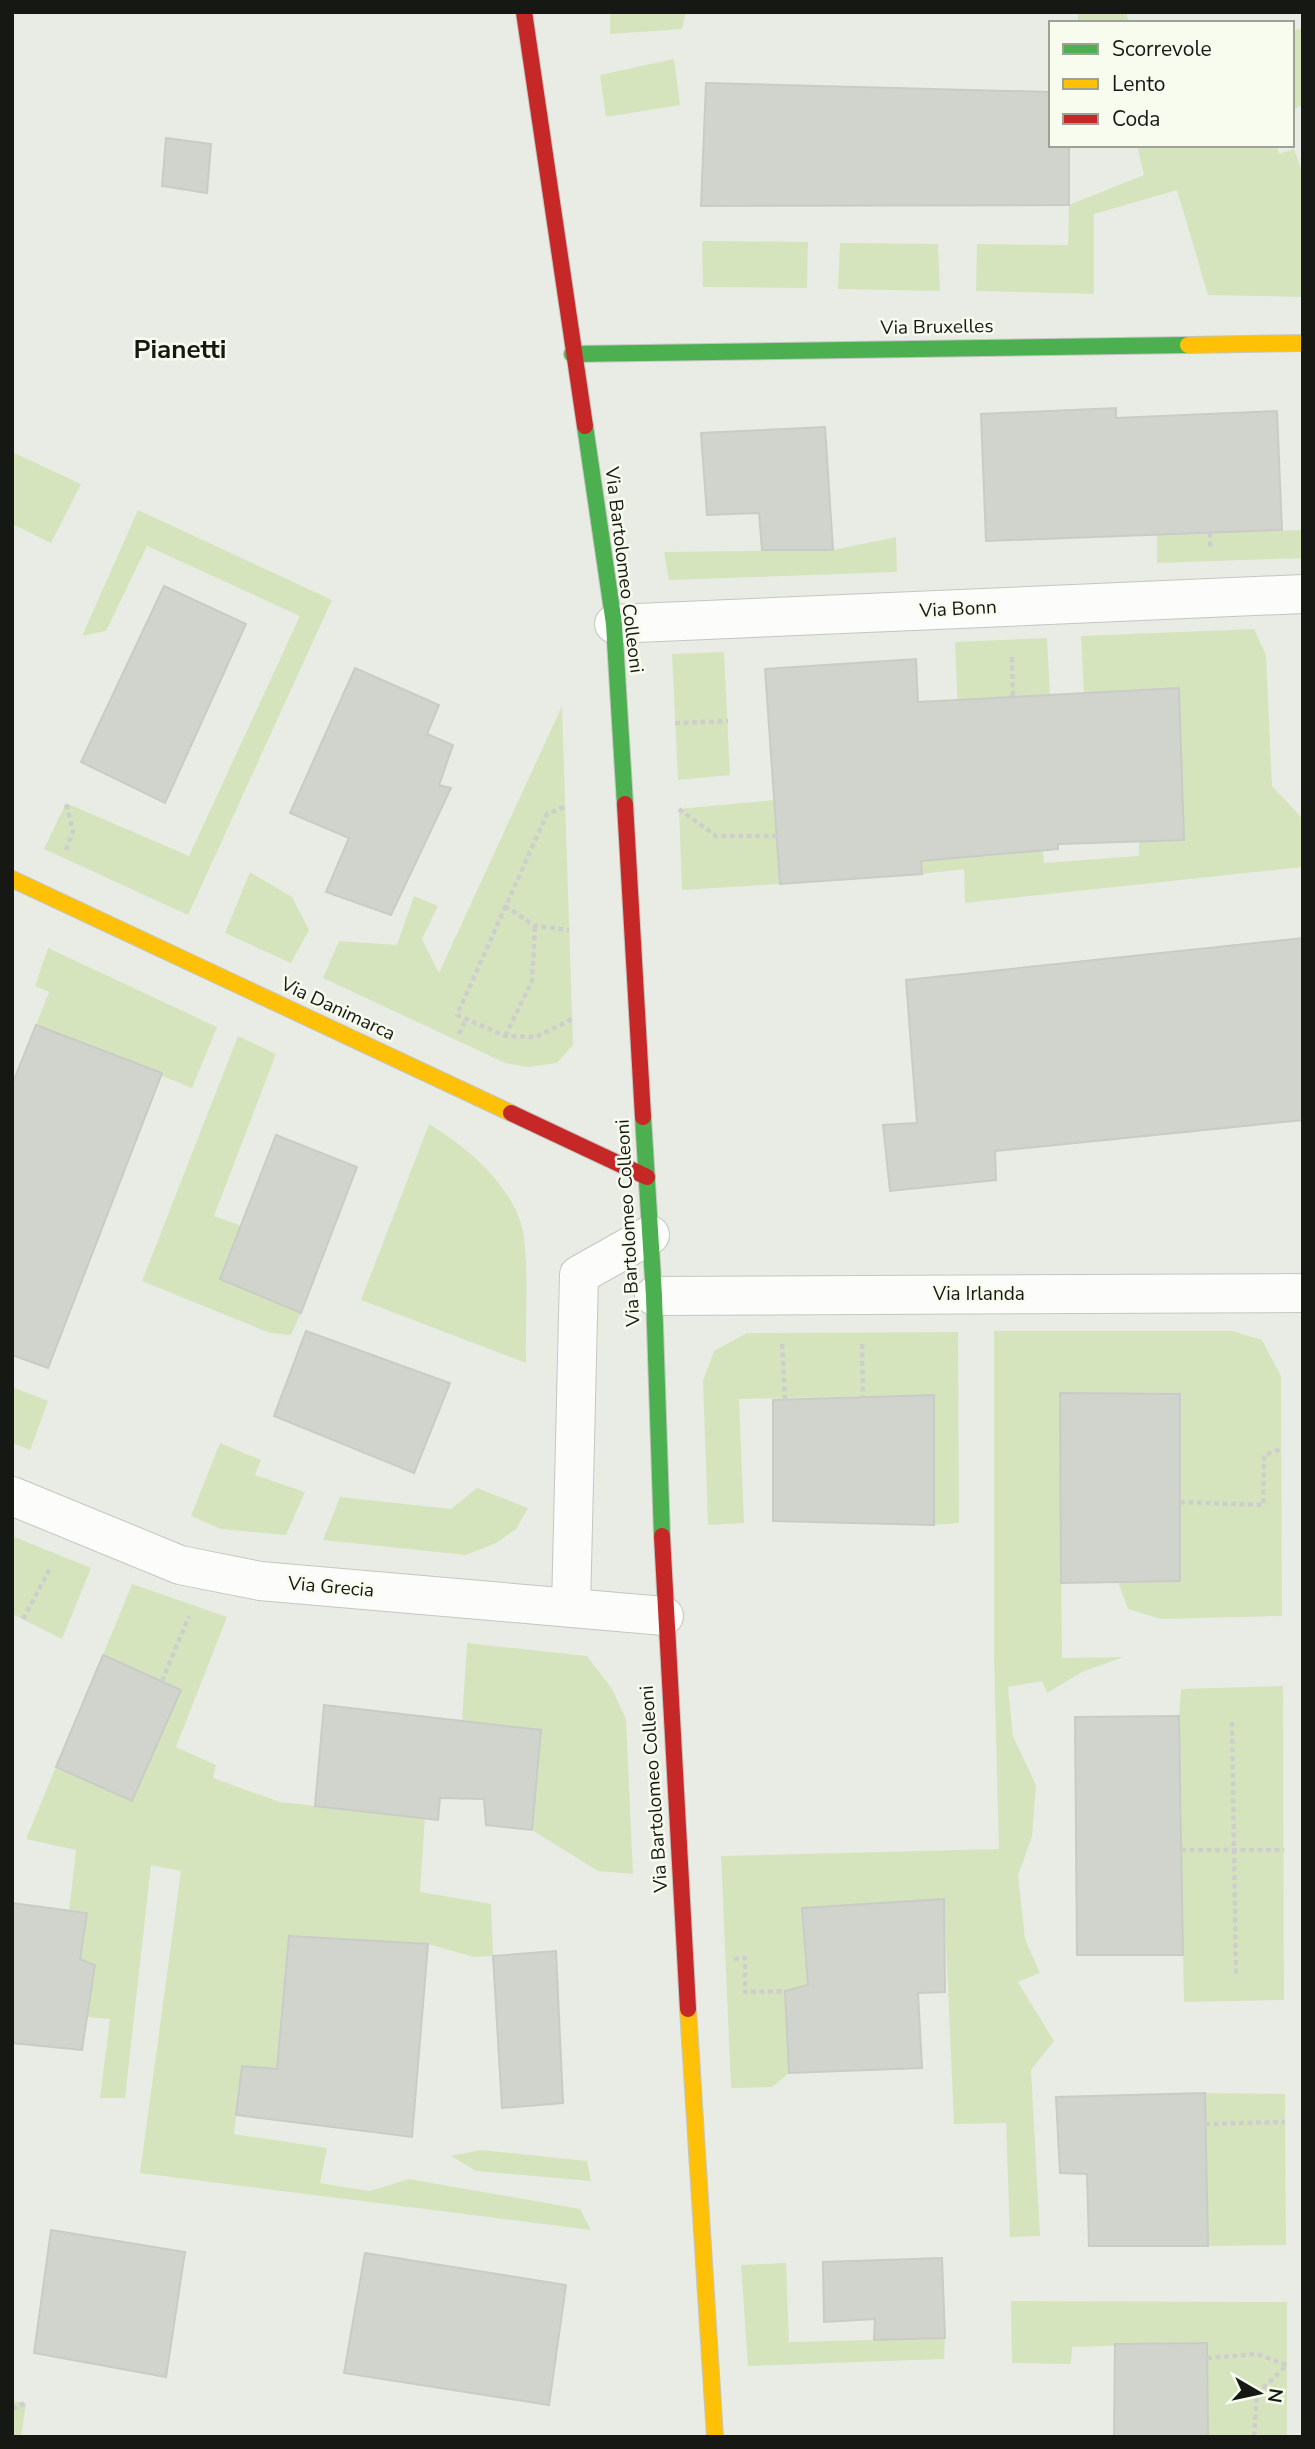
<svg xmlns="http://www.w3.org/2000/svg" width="1315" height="2449" font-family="'Nunito Sans',sans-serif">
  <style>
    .green { fill: #d6e4be }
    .building { fill: #d1d4cd; stroke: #c9ccc6; stroke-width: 2 }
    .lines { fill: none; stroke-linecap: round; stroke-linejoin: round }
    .street-casing { stroke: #c4c7c1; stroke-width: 40 }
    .fast-casing { stroke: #c4c7c1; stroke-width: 18 }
    .slow-casing { stroke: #c4c7c1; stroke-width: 18 }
    .jam-casing { stroke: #c4c7c1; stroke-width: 18 }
    .path { stroke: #cecfcd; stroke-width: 4.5; stroke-dasharray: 5 3.5; stroke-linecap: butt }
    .street { stroke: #fcfcfb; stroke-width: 38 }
    .fast { stroke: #4caf50; stroke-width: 16 }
    .slow { stroke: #ffc107; stroke-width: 16 }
    .jam { stroke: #c62828; stroke-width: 16 }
    .labels { text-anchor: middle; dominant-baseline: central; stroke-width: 5; stroke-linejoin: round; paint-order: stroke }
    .street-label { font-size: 19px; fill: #161813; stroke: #f7fcee }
    .district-label { font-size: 26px; font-weight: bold; fill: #161813; stroke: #f7fcee }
  </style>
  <rect width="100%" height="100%" fill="#e8ece4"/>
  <!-- green -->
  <g class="green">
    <path d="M610 12H686L682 29 610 34Z"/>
    <path d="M1078 12H1126L1129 23H1078Z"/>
    <path d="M1303 28V105L1292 110V31Z"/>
    <path d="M674 59 680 105 606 117 600 75Z"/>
    <path d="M1137 145H1276L1279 154 1294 149 1303 174V297L1208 295 1177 190 1094 214V294L976 291 977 244 1068 245 1069 205 1144 175Z"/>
    <path d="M702 241 808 242 807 288 703 287Z"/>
    <path d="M840 243 938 244 940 291 838 289Z"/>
    <path d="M12 452 81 484 51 543 12 524Z"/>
    <path d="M138 510 332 600 188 915 44 849 66 803 189 856 300 616 147 546 106 631 82 636Z"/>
    <path d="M1303 530V558L1157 563V534Z"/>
    <path d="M896 537 897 572 669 580 664 552 833 550Z"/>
    <path d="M1254 629 1266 655 1272 786 1301 817 1303 867 965 903 964 869 922 874 914 788 960 758 955 642 1047 638 1050 696 990 855 1043 851 1044 863 1139 856V841L1184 839 1179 688 1084 695 1081 636Z"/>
    <path d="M724 652 730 775 678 780 672 654Z"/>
    <path d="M562 706 573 1045 557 1063 529 1067 505 1063 323 978 339 941 397 945 414 896 438 906 422 939 439 973Z"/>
    <path d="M774 800 780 884 682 890 679 809Z"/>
    <path d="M250 872 292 897 309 930 291 963 225 933Z"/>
    <path d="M48 948 217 1027 192 1088 36 1025 49 992 35 986Z"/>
    <path d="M238 1036 276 1054 214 1216 242 1226 221 1279 301 1313 291 1335 270 1333 142 1281Z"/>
    <path d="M429 1124C467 1147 518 1189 524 1238 529 1278 525 1322 526 1363L361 1300Z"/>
    <path d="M994 1331H1232L1262 1340 1281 1376 1282 1616 1161 1619 1128 1609 1118 1582 1180 1581V1394H1060L1062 1658 1123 1657 1082 1672 1047 1693 1042 1681 1008 1687 1013 1736 1036 1785 1032 1837 1018 1875 1025 1939 1040 1973 1018 1982 1054 2041 1031 2070 1040 2236 1010 2237 1006 2123 954 2124 944 1899 803 1908 808 1985 785 1991 789 2073 772 2087 731 2088 721 1856 999 1849 994 1659Z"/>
    <path d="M958 1332 959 1523 934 1525V1395L739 1399 744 1523 708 1525 703 1381 714 1351 747 1333Z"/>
    <path d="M12 1387 48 1401 30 1450 12 1443Z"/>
    <path d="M220 1443 261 1460 255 1475 305 1492 286 1535 221 1529 191 1516Z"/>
    <path d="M477 1488 528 1508 516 1529 496 1543 466 1555 323 1540 340 1497 451 1509Z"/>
    <path d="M12 1536 91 1568 62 1639 12 1614Z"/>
    <path d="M132 1584 227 1617 176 1747 216 1765 213 1778 280 1802 425 1818 420 1892 491 1904 493 1956 474 1957 428 1944 290 1936 277 2069 242 2066 234 2134 327 2148 320 2183 370 2191 409 2179 580 2209 591 2230 140 2173 181 1871 151 1865 125 2098H100L110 2019 87 2017 95 1965 80 1959 69 1911 76 1850 26 1839 56 1767 132 1801 180 1690 103 1655Z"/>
    <path d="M467 1643 587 1656 612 1689 626 1719 633 1874 598 1871 532 1830 462 1721Z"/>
    <path d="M1283 1686 1284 2000 1184 2002 1181 1851 1150 1818 1182 1817 1179 1716 1181 1689Z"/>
    <path d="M1205 2093 1285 2094 1286 2245 1208 2246Z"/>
    <path d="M481 2150 587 2161 591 2181 476 2171 451 2156Z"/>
    <path d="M786 2263 789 2342 945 2338 944 2359 748 2366 741 2265Z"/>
    <path d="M1011 2301 1287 2302V2437H1208L1207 2343 1072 2347 1071 2364 1012 2363Z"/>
    <path d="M12 2401 26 2403 21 2437H12Z"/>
  </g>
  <!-- building -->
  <g class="building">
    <path d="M706 83 1051 92V145H1069V205L701 206Z"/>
    <path d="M166 138 211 144 207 193 162 186Z"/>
    <path d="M1116 408V418L1277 411 1282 530 986 541 981 414Z"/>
    <path d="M825 427 833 550H762L759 513 707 515 701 433Z"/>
    <path d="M164 586 246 624 165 803 81 762Z"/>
    <path d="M916 659 918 702 1179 688 1184 840 1058 844V849L921 861 922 874 780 884 765 669Z"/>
    <path d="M355 668 439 705 427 734 453 745 439 785 451 788 391 915 326 892 349 838 290 813Z"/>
    <path d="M1303 938V1120L995 1151 996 1180 890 1191 883 1125 917 1123 906 980Z"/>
    <path d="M36 1025 162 1073 48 1368 12 1355V1085Z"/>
    <path d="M276 1135 357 1167 301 1313 220 1279Z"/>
    <path d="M306 1331 450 1383 414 1473 274 1416Z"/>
    <path d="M1060 1393 1180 1394V1581L1061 1583Z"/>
    <path d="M934 1395V1525L773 1521V1400Z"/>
    <path d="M103 1655 181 1690 132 1801 56 1767Z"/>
    <path d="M324 1705 541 1730 532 1830 486 1825 484 1799 440 1798 438 1820 315 1806Z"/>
    <path d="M1179 1716 1183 1955H1077L1075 1717Z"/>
    <path d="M944 1899 945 1992 918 1993 922 2068 789 2073 785 1991 808 1985 802 1908Z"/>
    <path d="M12 1903 87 1913 80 1959 95 1965 82 2050 12 2043Z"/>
    <path d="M289 1936 428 1944 412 2137 236 2115 242 2066 277 2069Z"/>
    <path d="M556 1951 563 2103 502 2108 493 1956Z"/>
    <path d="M1205 2093 1208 2246H1089L1087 2174 1060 2173 1056 2097Z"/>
    <path d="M51 2230 185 2252 166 2377 34 2353Z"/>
    <path d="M365 2253 566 2285 549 2405 344 2373Z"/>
    <path d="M942 2258 945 2338 874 2340 875 2319 824 2322 823 2262Z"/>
    <path d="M1207 2343 1208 2437H1114L1115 2344Z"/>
  </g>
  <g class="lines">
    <defs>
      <g id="street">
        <path d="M614 624 1303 594"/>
        <path d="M654 1296 1303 1293"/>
        <path d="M12 1496 180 1565 260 1581 664 1616"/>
        <path d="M571 1608 579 1275 650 1235"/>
      </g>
      <g id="fast">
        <path d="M572 354 1188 345"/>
        <path d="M585 426 614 624 625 804"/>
        <path d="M643 1117 654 1296 662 1536"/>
      </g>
      <g id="slow">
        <path d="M1188 345 1303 343"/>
        <path d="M12 879 511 1113"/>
        <path d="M688 2009 715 2437"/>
      </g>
      <g id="jam">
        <path d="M524 12 585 426"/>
        <path d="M625 804 643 1117"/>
        <path d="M511 1113 647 1177"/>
        <path d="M662 1536 688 2009"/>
      </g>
    </defs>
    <!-- street casing -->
    <use href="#street" class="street-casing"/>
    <!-- fast casing -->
    <use href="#fast" class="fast-casing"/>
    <!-- slow casing -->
    <use href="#slow" class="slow-casing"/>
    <!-- jam casing -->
    <use href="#jam" class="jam-casing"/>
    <!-- path -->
    <g class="path">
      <path d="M1210 533V550"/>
      <path d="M1012 657 1013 699"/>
      <path d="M675 723 728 721"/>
      <path d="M564 807 547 814 457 1015 505 1036 536 1037 572 1019"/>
      <path d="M679 809 716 836H777"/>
      <path d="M66 850 73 831 66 803"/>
      <path d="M505 906 535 926 569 930"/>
      <path d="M459 1034 466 1019"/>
      <path d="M505 1036 532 981 535 926"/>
      <path d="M782 1344 785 1400"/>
      <path d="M862 1344 863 1397"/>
      <path d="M1180 1502 1263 1505 1264 1455 1281 1449"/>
      <path d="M23 1619 51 1567"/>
      <path d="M162 1681 189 1616"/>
      <path d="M1232 1722 1236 1975"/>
      <path d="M1181 1850H1284"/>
      <path d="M734 1959 745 1958V1992L785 1991"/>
      <path d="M1205 2124 1285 2122"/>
      <path d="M1207 2358 1257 2354 1287 2365 1257 2394 1254 2437"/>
      <path d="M12 2409 26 2403"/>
    </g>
    <!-- street -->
    <use href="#street" class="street"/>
    <!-- fast -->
    <use href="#fast" class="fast"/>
    <!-- slow -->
    <use href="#slow" class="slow"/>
    <!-- jam -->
    <use href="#jam" class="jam"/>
  </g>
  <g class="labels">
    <!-- street labels -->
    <g class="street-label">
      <text transform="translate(937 327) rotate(-1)">Via Bruxelles</text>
      <text transform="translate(624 570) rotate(83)">Via Bartolomeo Colleoni</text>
      <text transform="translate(958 609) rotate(-3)">Via Bonn</text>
      <text transform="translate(338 1009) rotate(25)">Via Danimarca</text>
      <text transform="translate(628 1223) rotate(-93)">Via Bartolomeo Colleoni</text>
      <text x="979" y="1294">Via Irlanda</text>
      <text transform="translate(331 1587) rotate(5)">Via Grecia</text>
      <text transform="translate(654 1789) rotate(-94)">Via Bartolomeo Colleoni</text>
    </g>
    <!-- district labels -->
    <g class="district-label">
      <text x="180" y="349">Pianetti</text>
    </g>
  </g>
  <!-- border -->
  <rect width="1315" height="2449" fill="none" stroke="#161813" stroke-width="28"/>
  <!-- legend -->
  <rect x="1049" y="21" width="245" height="126" fill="#f7fcee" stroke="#9da196" stroke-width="2"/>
  <rect x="1063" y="44" width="35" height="10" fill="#4caf50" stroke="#9da196" stroke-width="2"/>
  <text x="1112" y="56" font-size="21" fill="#161813">Scorrevole</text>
  <rect x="1063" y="79" width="35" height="10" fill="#ffc107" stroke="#9da196" stroke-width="2"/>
  <text x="1112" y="91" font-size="21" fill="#161813">Lento</text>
  <rect x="1063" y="114" width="35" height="10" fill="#c62828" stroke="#9da196" stroke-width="2"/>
  <text x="1112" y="126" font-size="21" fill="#161813">Coda</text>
  <!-- north arrow -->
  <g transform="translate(1259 2393) rotate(99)" stroke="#f7fcee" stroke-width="5" paint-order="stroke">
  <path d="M0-5L12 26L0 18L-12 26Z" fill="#161813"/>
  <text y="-10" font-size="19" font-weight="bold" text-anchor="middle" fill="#161813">N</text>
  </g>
</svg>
